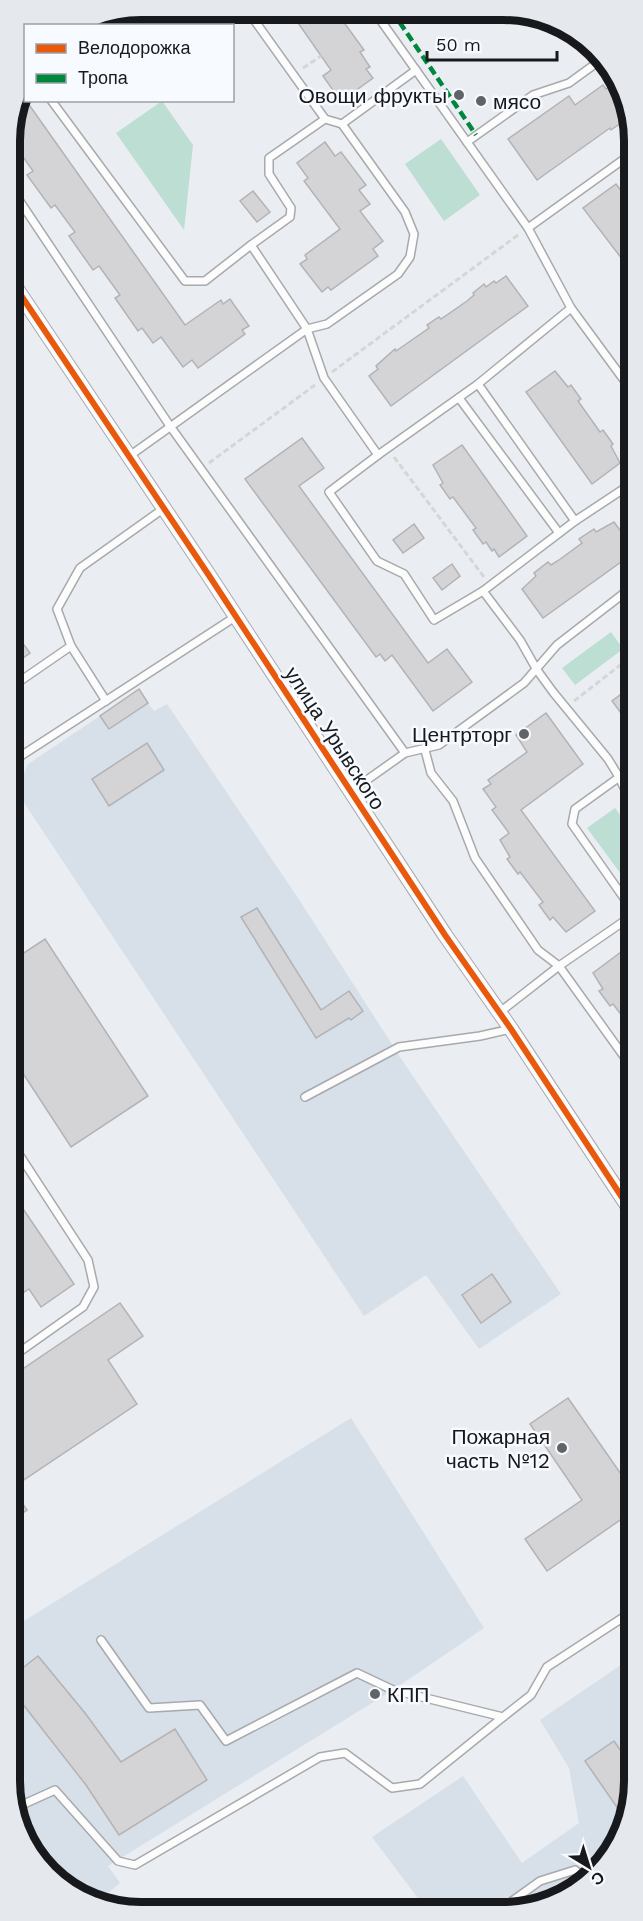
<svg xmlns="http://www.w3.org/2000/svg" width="643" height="1921" font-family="'Work Sans',sans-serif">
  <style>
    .built { fill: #d7dfe8 }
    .green { fill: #bdded2 }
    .building { fill: #d4d4d7; stroke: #b3b3b6; stroke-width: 1.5 }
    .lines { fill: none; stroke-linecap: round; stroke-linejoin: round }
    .service-casing { stroke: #a7a9ac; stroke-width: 10 }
    .minor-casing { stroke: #a7a9ac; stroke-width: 16 }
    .path { stroke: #d5d6d8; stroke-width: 3; stroke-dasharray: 6 3; stroke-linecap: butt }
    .service { stroke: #fcfcfd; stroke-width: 7 }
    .minor { stroke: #fcfcfd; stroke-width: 14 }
    .quiet { stroke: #00873e; stroke-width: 4.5; stroke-dasharray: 9 4.5; stroke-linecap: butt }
    .cycleway-casing { stroke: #f7faff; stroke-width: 10 }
    .cycleway { stroke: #e8590c; stroke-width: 6 }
    .poi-dot { fill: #616467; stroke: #f7faff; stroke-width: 2 }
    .labels { text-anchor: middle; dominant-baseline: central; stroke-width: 5; stroke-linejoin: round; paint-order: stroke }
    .poi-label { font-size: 21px; fill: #17191c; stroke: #f7faff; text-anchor: end }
    .street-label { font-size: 21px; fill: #17191c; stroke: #f7faff }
    .rim { fill: none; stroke: #17191c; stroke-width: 8 }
  </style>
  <rect width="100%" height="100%" fill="#eaeef2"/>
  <!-- built -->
  <g class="built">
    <path d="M148 703 154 711 167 704 298 898 402 1060 561 1294 479 1349 426 1275 364 1316 17 792 28 764 100 716 109 729Z"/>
    <path d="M351 1418 484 1628 393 1690 108 1866 120 1883 108 1893 124 1910H115L48 1874 12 1807 11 1629Z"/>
    <path d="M634 1656V1789L602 1867 529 1909H426L372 1837 463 1776 522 1863 579 1823 569 1768 540 1720Z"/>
  </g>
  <!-- green -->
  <g class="green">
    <path d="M162 101 193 145 184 230 116 133Z"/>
    <path d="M441 139 480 195 444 221 405 164Z"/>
    <path d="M611 632 623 649 575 685 562 668Z"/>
    <path d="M615 808 632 832V889L587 828Z"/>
  </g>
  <!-- building -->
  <g class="building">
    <path d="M289 10H335L364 50 360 52 370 67 366 69 373 78 348 96 344 91 337 96 323 76 331 70Z"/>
    <path d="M615 83 631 116 611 130 610 128 537 180 508 139 569 96 575 105 603 85 606 89Z"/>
    <path d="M20 92 185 325 221 300 223 304 230 299 249 326 242 330 245 334 198 368 192 360 183 367 161 337 153 343 142 328 138 331 115 298 120 295 99 266 93 270 69 236 75 232 55 205 51 208 27 175 33 171 14 144 9 148V131Z"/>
    <path d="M325 142 335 156 341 152 366 185 359 190 370 204 360 211 383 241 373 249 378 256 331 290 328 287 322 292 300 264 307 259 305 255 340 229 304 181 308 178 297 163Z"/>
    <path d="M616 184 632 205V272L583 208Z"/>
    <path d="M253 191 270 212 257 222 240 201Z"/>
    <path d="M506 276 528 306 391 406 369 376 378 369 376 366 395 349 396 351 429 328 427 325 439 317 441 319 467 301 474 295 473 293 484 284 486 287 494 281 496 283Z"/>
    <path d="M555 371 568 387 571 385 581 399 578 401 600 432 603 430 613 444 611 446 620 463 592 484 526 392Z"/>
    <path d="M302 438 324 468 299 486 428 663 447 649 472 682 433 711 392 655 385 661 380 654 376 657 245 479Z"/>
    <path d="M462 445 527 536 499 557 494 549 492 551 486 542 483 544 473 530 476 528 453 497 450 499 440 485 443 483 433 465Z"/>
    <path d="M614 522 632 547V554L543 618 522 589 536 576 534 573 548 562 551 565 559 560 582 543 579 539 594 529 596 532Z"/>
    <path d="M414 524 424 538 403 553 393 540Z"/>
    <path d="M452 564 460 576 442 590 433 578Z"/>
    <path d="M10 626 30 653 10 667Z"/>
    <path d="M632 686V728L612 701Z"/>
    <path d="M139 689 148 703 109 729 100 716Z"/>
    <path d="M546 713 583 764 521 810 595 911 566 932 553 917 550 920 539 905 543 902 520 872 518 874 507 859 510 857 500 840 509 833 492 810 496 807 483 789 491 784 488 780 527 752 516 735Z"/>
    <path d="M147 743 164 770 109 806 92 779Z"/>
    <path d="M257 908 321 1010 349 991 363 1011 351 1020 349 1018 316 1038 241 917Z"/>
    <path d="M45 939 148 1096 71 1147 11 1055 10 962Z"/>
    <path d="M621 952 633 968V1030L613 1004 610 1006 599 991 603 989 593 973Z"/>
    <path d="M11 1191 74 1284 41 1307 29 1289 11 1301Z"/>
    <path d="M492 1274 511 1302 481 1323 462 1295Z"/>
    <path d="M120 1303 143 1336 108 1360 137 1404 12 1488 27 1510 11 1521V1377Z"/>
    <path d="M568 1398 623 1477 633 1470V1511L547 1571 525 1539 582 1500 530 1424Z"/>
    <path d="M38 1656 85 1713 121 1762 175 1729 207 1780 119 1835 86 1785 11 1689V1677Z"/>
    <path d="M614 1741 634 1770V1789L623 1816 585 1761Z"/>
  </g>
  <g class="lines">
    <defs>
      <g id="service">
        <path d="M247 10 325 119 342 124"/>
        <path d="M374 11 528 228 571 308 632 391"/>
        <path d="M98 26 115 14"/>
        <path d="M51 100 185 281H205L251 245 307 329 324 378 378 455 478 384 571 308"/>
        <path d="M467 142 533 95 569 83 602 59"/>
        <path d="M9 185 170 426 405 753"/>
        <path d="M528 228 631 154"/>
        <path d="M251 245 290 217 291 208 269 174V158L325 119"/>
        <path d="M478 384 575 521"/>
        <path d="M459 398 559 533"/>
        <path d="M378 455 329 492 377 561 404 574 434 620 483 591"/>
        <path d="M128 457 307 329 327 324 398 274 410 257 414 234 405 212 342 124 416 70"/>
        <path d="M632 486 631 484 575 521 483 591 520 640 537 670 553 692 608 759 619 777 632 805"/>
        <path d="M10 688 71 646"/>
        <path d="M106 701 71 646 57 609 80 568 163 509"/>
        <path d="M425 750 431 773 453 801 475 858 538 950 559 966 633 1069"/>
        <path d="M10 763 235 617"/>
        <path d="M632 768 575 809 572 824 633 911"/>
        <path d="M350 792 405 753 439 745 524 683 557 645 632 587"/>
        <path d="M500 1012 559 966 633 915"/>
        <path d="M305 1097 399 1047 480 1036 511 1029"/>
        <path d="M11 1142 88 1260 94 1287 83 1307 11 1358"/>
        <path d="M101 1640 149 1708 200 1705 226 1741 357 1673 393 1690 503 1717 531 1695 547 1667 633 1611"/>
        <path d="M13 1809 55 1790 118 1861 135 1865 320 1757 345 1753 392 1788 420 1784 503 1717"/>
        <path d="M501 1909 540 1881 575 1870 584 1878"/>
      </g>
      <path id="minor" d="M10 279 208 574 445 935 511 1029 633 1214"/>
    </defs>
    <!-- service casing -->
    <use href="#service" class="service-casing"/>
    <!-- minor casing -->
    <use href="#minor" class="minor-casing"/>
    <!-- path -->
    <g class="path">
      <path d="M303 68 321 56"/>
      <path d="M332 372 518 235"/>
      <path d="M394 457 484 577"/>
      <path d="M209 463 315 385"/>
      <path d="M574 701 632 656"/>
    </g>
    <!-- service -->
    <use href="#service" class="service"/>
    <!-- minor -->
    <use href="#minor" class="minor"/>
    <!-- quiet -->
    <path class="quiet" d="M392 11 476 135"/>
    <defs>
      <path id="cycleway" d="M10 279 208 574 445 935 511 1029 633 1214"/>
    </defs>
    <!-- cycleway casing -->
    <use href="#cycleway" class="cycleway-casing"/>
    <!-- cycleway -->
    <use href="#cycleway" class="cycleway"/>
  </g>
  <!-- markers -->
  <g class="poi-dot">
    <circle cx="459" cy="95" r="6"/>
    <circle cx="481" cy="101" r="6"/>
    <circle cx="524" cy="734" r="6"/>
    <circle cx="562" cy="1448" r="6"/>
    <circle cx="375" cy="1694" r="6"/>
  </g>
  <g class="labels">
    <!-- poi labels -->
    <g class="poi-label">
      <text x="447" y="95">Овощи фрукты</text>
      <text x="493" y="101" text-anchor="start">мясо</text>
      <text x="512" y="734">Центрторг</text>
      <text x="550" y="1436">Пожарная<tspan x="550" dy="24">часть №12</tspan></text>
      <text x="387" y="1694" text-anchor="start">КПП</text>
    </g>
    <!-- street labels -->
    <g class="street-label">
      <text transform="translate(335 738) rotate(57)">улица Урывского</text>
    </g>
  </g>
  <!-- crop -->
  <path d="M0 0H643V1921H0ZM141 20H503A121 121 0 0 1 624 141V1781A121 121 0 0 1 503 1902H141A121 121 0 0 1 20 1781V141A121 121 0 0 1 141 20Z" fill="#e5e8ed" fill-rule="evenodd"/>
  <path class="rim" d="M141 20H503A121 121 0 0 1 624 141V1781A121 121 0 0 1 503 1902H141A121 121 0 0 1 20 1781V141A121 121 0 0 1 141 20Z"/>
  <!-- legend -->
  <rect x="24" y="24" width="210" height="78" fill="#f7faff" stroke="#9da0a4" stroke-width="1.5"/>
  <rect x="36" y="44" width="30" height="9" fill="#e8590c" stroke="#9da0a4" stroke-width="1.5"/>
  <text x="78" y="54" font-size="18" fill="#17191c">Велодорожка</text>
  <rect x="36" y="74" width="30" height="9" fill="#00873e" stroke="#9da0a4" stroke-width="1.5"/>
  <text x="78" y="84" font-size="18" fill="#17191c">Тропа</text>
  <!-- north arrow -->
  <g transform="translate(589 1867) rotate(142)" stroke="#f7faff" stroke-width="4.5" paint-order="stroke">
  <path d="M0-4.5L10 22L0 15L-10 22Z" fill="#17191c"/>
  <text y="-9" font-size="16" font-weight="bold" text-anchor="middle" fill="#17191c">С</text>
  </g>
  <!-- scale -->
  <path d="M427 51v9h130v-9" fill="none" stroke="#17191c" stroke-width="3"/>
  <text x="436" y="51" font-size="18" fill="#17191c" stroke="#f7faff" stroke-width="4.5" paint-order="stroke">50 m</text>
</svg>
